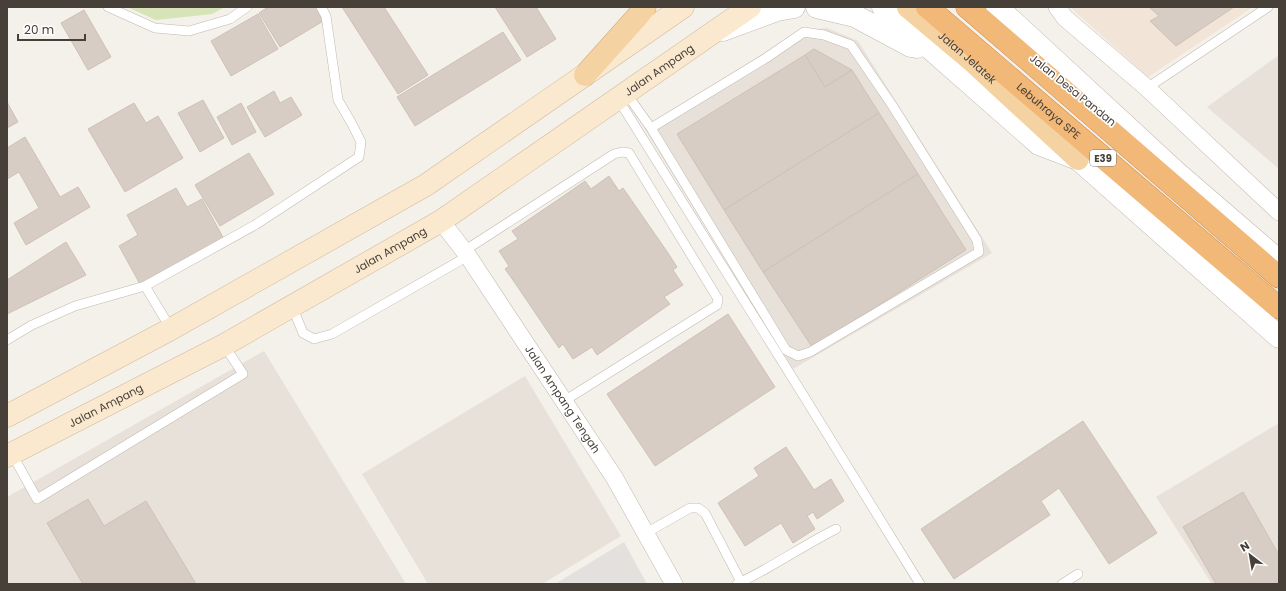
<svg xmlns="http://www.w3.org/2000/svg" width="1286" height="591" font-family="Poppins,sans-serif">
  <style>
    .residential { fill: #e7e1d9 }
    .commercial { fill: #f3e4d8 }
    .green { fill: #d6e4b7 }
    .parking { fill: #e3e0de }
    .building { fill: #d7cdc4; stroke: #cfc1b5 }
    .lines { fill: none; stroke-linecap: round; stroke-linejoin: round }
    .service-casing { stroke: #c1b9b1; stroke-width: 10 }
    .minor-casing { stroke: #c1b9b1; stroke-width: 18 }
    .tertiary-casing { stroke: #c1b9b1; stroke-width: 23 }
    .secondary-casing { stroke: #cfbb9e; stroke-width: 23 }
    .primary-casing { stroke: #daac73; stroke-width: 23 }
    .motorway-casing { stroke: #d08b48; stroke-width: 23 }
    .service { stroke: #fff; stroke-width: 9 }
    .minor { stroke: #fff; stroke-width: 17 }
    .tertiary { stroke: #fff; stroke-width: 22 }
    .secondary { stroke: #fae9ce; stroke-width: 22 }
    .primary { stroke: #f5d2a2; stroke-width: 22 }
    .motorway { stroke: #f1b878; stroke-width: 22 }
    .labels { text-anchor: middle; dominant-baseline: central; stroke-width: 3.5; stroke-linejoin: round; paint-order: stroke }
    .shield { fill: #fff; stroke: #7e7974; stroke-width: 1 }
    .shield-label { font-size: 10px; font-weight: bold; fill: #474039 }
    .street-label { font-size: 11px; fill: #474039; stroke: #fff }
  </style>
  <rect width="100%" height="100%" fill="#f4f0ea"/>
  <!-- residential -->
  <g class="residential">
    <path d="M827 28 858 41 992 253 793 369 644 128 799 31Z"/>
    <path d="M1279 55V169L1207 107Z"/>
    <path d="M264 351 406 584H7V497Z"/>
    <path d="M525 376 621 536 542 584H428L362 474Z"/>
    <path d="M1279 423V584H1212L1156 497Z"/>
  </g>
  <!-- commercial -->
  <path class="commercial" d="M1070 7H1253L1148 77Z"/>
  <!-- green -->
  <path class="green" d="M127 7H225L212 14 156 20Z"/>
  <!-- parking -->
  <path class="parking" d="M624 542 647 584H555Z"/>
  <!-- building -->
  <g class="building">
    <path d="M268 7H317L325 20 280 47 259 13Z"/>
    <path d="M342 7H384L428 75 398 94Z"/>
    <path d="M495 7H536L556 39 527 57Z"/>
    <path d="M1149 7H1234L1176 46 1150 21 1159 16Z"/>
    <path d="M84 10 111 57 88 70 61 23Z"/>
    <path d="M258 14 278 49 231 76 211 41Z"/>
    <path d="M503 32 521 60 415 126 397 97Z"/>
    <path d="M814 49 852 70 825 87 805 55Z"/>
    <path d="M805 55 825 87 852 70 879 113 724 210 677 134Z"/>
    <path d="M274 91 280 103 291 97 302 115 265 137 247 107Z"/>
    <path d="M203 100 224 138 200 152 178 113Z"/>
    <path d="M7 102 18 122 7 128Z"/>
    <path d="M134 103 146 123 158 116 183 158 125 192 88 129Z"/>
    <path d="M241 103 256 132 232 145 217 117Z"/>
    <path d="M879 113 918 174 763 272 724 210Z"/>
    <path d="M25 137 60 197 78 187 90 207 26 245 14 223 39 208 19 172 7 179V148Z"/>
    <path d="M249 153 274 194 220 226 195 185Z"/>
    <path d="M918 174 966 250 812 347 763 272Z"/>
    <path d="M609 176 619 191 623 188 668 253 677 267 673 270 683 285 664 297 670 304 597 355 592 347 573 359 563 344 559 348 515 283 505 269 509 266 499 251 518 239 512 231 562 197 585 181 591 189Z"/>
    <path d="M176 188 187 207 202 199 224 239 141 286 119 246 138 235 127 215Z"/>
    <path d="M66 242 86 275 7 314V280Z"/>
    <path d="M728 314 775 387 655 466 607 394Z"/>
    <path d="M1083 421 1157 533 1109 564 1059 488 1041 501 1050 515 954 579 921 529Z"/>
    <path d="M786 447 814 490 831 479 844 501 817 519 813 512 807 516 815 529 793 543 781 523 745 546 718 503 759 476 754 468Z"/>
    <path d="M1243 492 1279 555V584H1216L1183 527Z"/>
    <path d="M88 499 104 526 146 501 196 584H83L47 523Z"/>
  </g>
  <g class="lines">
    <defs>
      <g id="service">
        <path d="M108 7 155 28 189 31 230 19 247 7"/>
        <path d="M1147 88 1268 7"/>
        <path d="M626 93 651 128 786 350 798 356 810 352 979 252 977 240 892 105 851 45 824 35 804 32 766 58 651 128"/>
        <path d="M618 99 805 398 920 584"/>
        <path d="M464 251 614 154 622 152 629 153 718 299 717 305 564 401"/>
        <path d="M145 286 171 329"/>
        <path d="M292 306 303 333 314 339 332 334 468 256"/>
        <path d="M7 340 32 325 75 306 145 286 255 225 359 157 361 142 352 124 338 100 326 16 321 7"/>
        <path d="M12 454 37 499 243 374 224 345"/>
        <path d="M646 533 690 508H698L705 513 741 582 737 584"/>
        <path d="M741 582C774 566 804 545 836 529"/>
        <path d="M1062 584 1078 574"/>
      </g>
      <g id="minor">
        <path d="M1057 7 1065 18 1147 88 1279 212"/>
        <path id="s1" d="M441 221 468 256 614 477 674 584"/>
      </g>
      <g id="tertiary">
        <path d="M817 7 855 16 911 46 917 47"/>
        <path d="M883 7 1039 144 1078 159 1279 337"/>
        <path d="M997 7 1177 173 1279 261"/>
        <path d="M723 30 777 10 794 7"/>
      </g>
      <g id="secondary">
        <path d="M7 416 171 329 426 185 683 7"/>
        <path id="s2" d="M7 456 224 345 441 221 750 7"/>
      </g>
      <g id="primary">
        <path id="s3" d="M908 7 971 60 1078 159"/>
        <path d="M585 75 637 17 645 7"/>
      </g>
      <g id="motorway">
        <path id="s4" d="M927 7 1279 308"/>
        <path d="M967 7 1279 277"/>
      </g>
    </defs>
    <!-- service casing -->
    <use href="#service" class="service-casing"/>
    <!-- minor casing -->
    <use href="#minor" class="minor-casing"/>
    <!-- tertiary casing -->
    <use href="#tertiary" class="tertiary-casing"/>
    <!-- secondary casing -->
    <use href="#secondary" class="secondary-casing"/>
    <!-- primary casing -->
    <use href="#primary" class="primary-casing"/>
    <!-- motorway casing -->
    <use href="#motorway" class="motorway-casing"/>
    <!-- service -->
    <use href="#service" class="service"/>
    <!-- minor -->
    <use href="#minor" class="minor"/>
    <!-- tertiary -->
    <use href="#tertiary" class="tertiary"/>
    <!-- secondary -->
    <use href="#secondary" class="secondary"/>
    <!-- primary -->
    <use href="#primary" class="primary"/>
    <!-- motorway -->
    <use href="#motorway" class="motorway"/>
  </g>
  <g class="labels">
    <!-- shield labels -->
    <rect class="shield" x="1090" y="150" width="26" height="16" rx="3"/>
    <g class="shield-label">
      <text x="1103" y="158">E39</text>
    </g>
    <!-- street labels -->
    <g class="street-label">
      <text stroke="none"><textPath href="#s3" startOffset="78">Jalan Jelatek</textPath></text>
      <text stroke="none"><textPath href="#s2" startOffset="759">Jalan Ampang</textPath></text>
      <text transform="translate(1073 90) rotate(39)">Jalan Desa Pandan</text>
      <text stroke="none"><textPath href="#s4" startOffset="160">Lebuhraya SPE</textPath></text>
      <text stroke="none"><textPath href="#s2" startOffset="435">Jalan Ampang</textPath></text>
      <text stroke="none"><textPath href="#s1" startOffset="216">Jalan Ampang Tengah</textPath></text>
      <text stroke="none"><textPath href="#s2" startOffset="111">Jalan Ampang</textPath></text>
    </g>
  </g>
  <!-- border -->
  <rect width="1286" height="591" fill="none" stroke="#474039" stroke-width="16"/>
  <!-- north arrow -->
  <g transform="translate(1250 555) rotate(329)" stroke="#ffffff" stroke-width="3" paint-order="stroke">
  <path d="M0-3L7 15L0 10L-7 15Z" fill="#474039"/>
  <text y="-6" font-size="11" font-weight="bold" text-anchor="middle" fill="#474039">N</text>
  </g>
  <!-- scale -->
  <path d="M18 34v6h67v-6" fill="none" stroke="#474039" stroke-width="2"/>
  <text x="24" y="34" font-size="12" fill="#474039" stroke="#ffffff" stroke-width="3" paint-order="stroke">20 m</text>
</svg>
